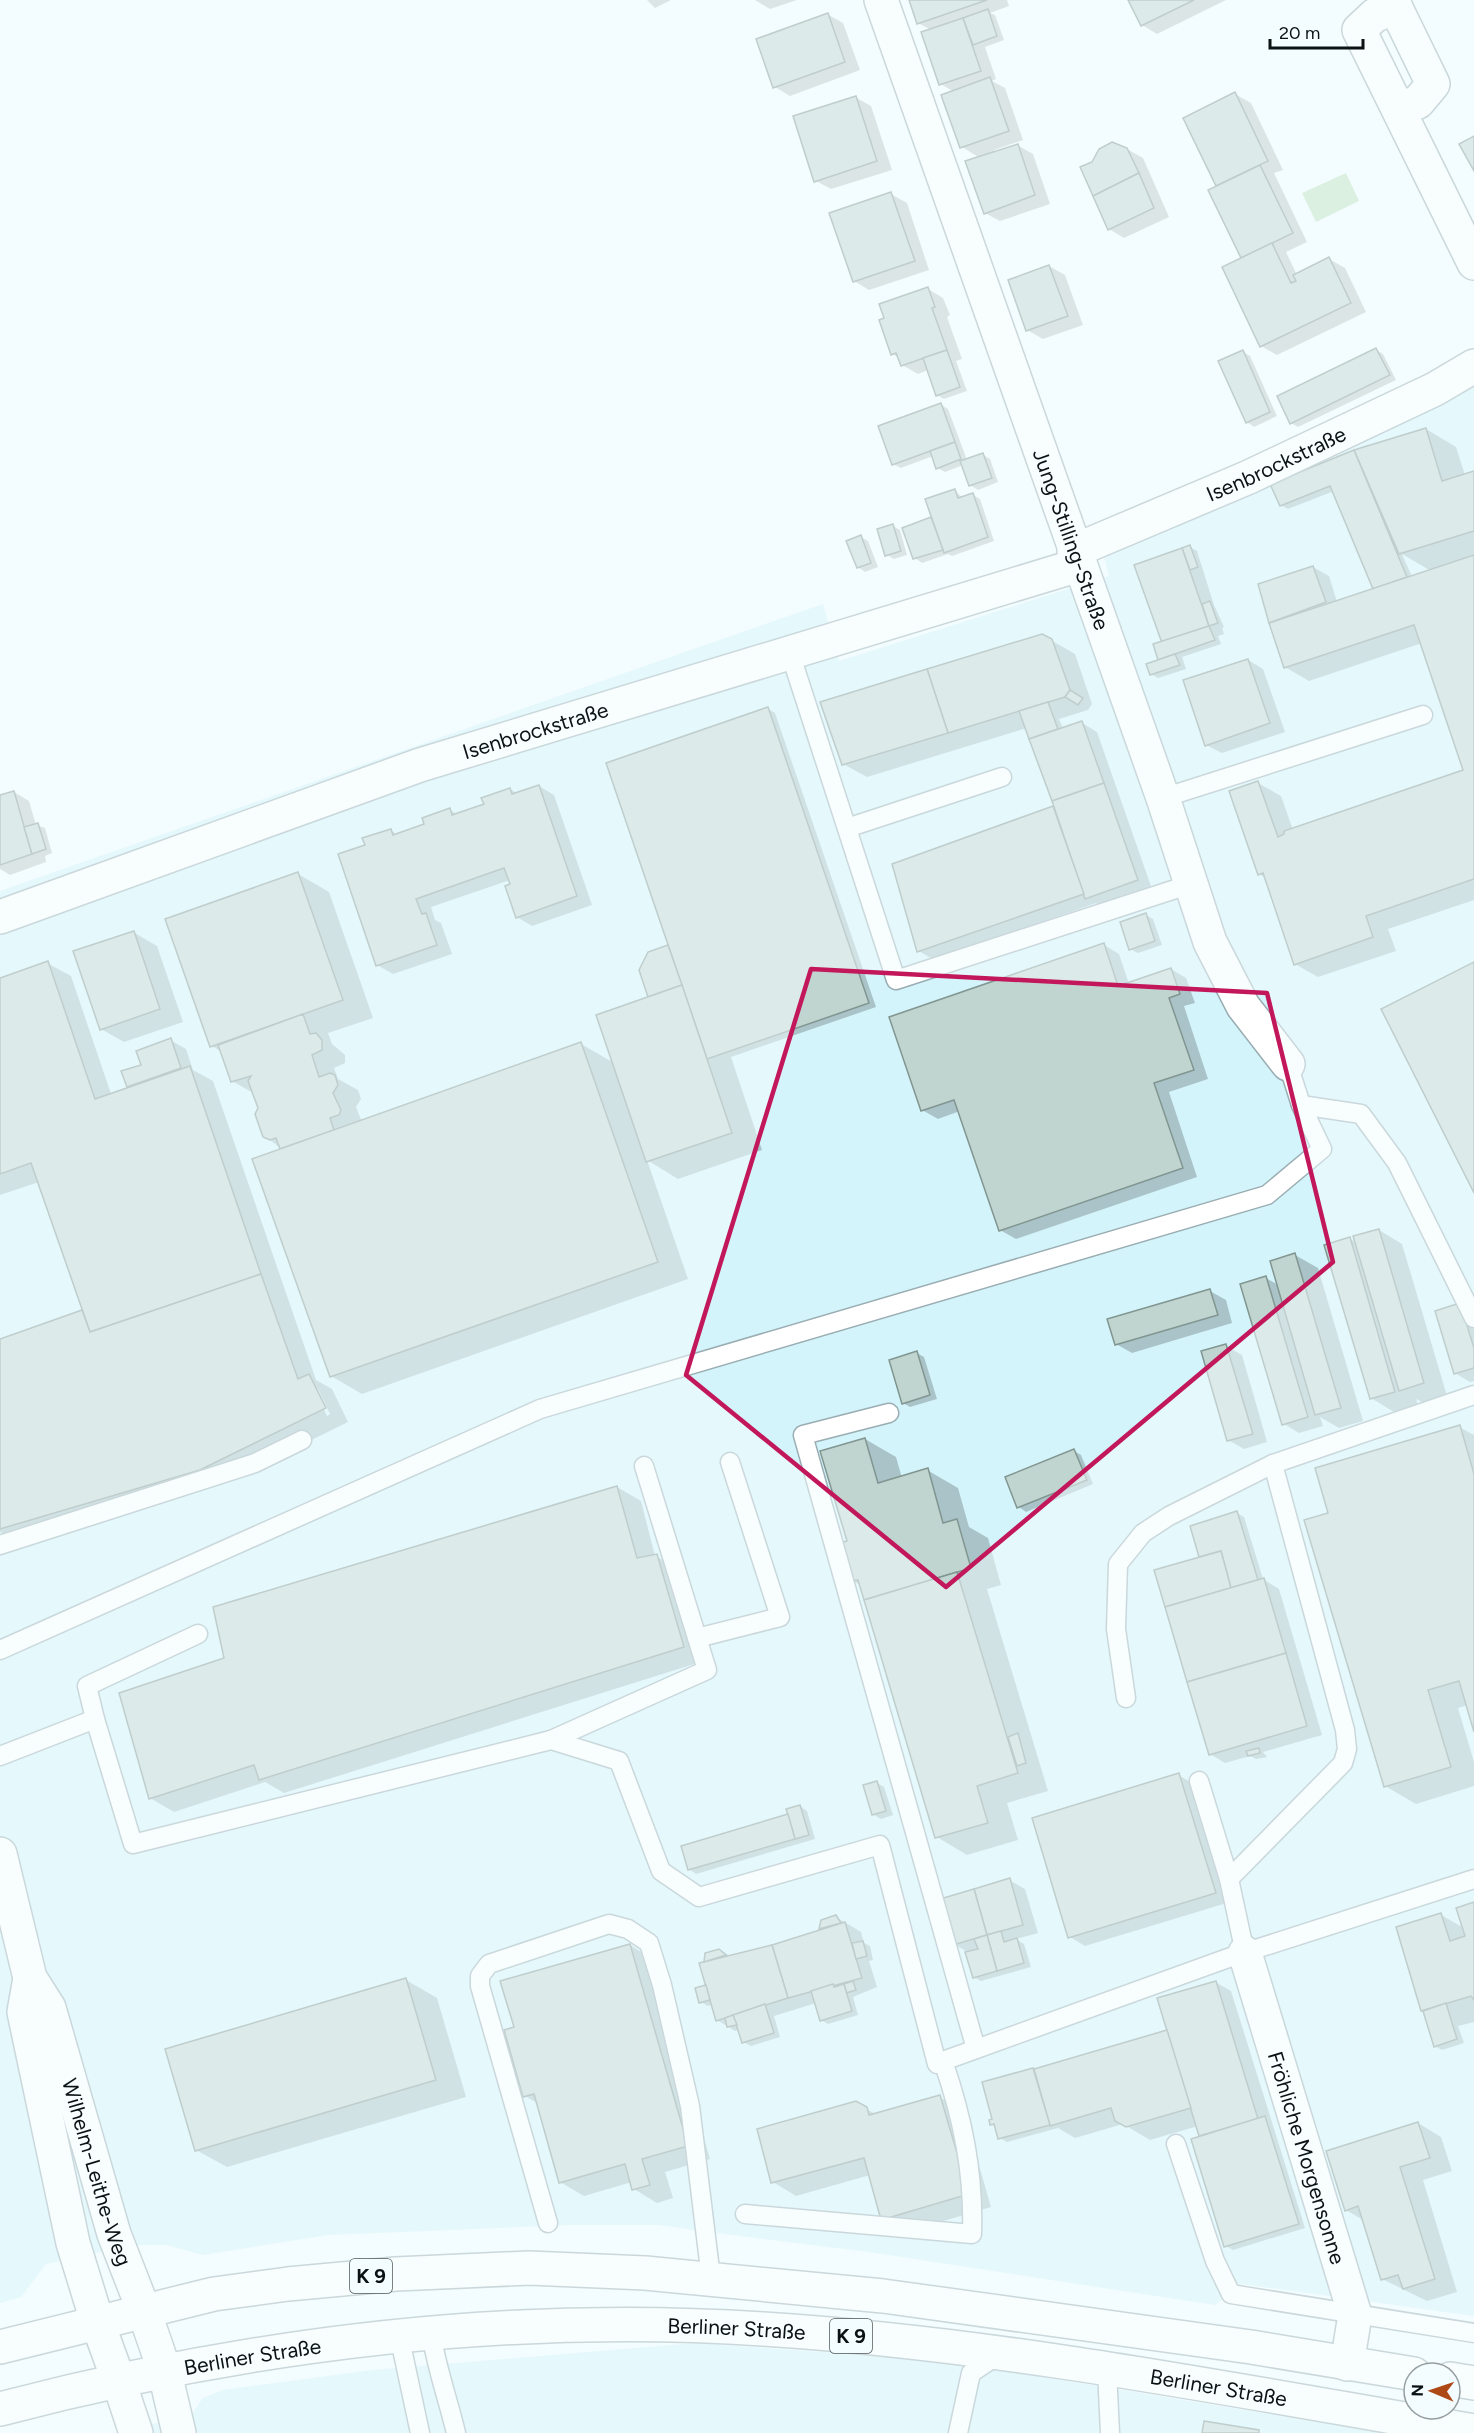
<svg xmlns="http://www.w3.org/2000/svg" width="1474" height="2433" font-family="Figtree,sans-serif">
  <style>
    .built { fill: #d4f4fb }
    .green { fill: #c2e2c2 }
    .shadow { fill: #0003; fill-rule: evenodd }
    .building { fill: #c0d5d0; stroke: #829691; stroke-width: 1.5 }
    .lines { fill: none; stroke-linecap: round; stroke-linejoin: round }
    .service-casing { stroke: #99adb2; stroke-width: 21 }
    .minor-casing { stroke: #99adb2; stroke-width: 36 }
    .primary-casing { stroke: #99adb2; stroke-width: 36 }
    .service { stroke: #fff; stroke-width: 18 }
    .minor { stroke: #fff; stroke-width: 33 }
    .primary { stroke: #fff; stroke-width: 33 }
    .marked { fill: none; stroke: #c2185b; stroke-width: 4.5; stroke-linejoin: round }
    .labels { text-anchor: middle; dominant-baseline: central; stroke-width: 6; stroke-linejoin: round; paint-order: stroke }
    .shield { fill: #f3fcfe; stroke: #50585a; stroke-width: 1.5 }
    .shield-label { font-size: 20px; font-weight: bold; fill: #0a1213 }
    .street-label { font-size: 21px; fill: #0a1213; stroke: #f3fcfe }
  </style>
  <rect width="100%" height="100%" fill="#f3fcfe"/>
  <!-- built -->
  <g class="built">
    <path d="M1474 385V2316L1242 2284 1215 2305 869 2252 717 2233 659 2225H569L328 2235 203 2255 167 2245H132L46 2264 21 2297 0 2303V891L823 604 839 661 1109 576 1103 552 1461 394Z"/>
    <path d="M695 2343 946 2361 1384 2433H113L191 2415 203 2398 223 2390 373 2370Z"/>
  </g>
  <!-- green -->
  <path class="green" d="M1346 173 1359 201 1316 222 1302 193Z"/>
  <!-- shadow -->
  <g class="shadow">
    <path d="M647 0H671L655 8Z"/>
    <path d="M755 0H797L770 9Z"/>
    <path d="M910 0H1007L1009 6 990 13 995 15 1004 40 985 47 996 79 992 81 1005 88 1023 140 994 150 995 153 1017 145 1033 154 1050 204 1000 221 985 213 980 158 962 147 954 92 941 84 931 30 918 23Z"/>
    <path d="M1130 0H1226L1157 34 1142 25Z"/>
    <path d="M827 14 843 23 860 70 790 96 775 87Z"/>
    <path d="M1235 94 1251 103 1283 170 1274 173 1307 242 1286 252 1297 275 1329 259 1345 268 1366 312 1277 355 1261 346 1243 259 1218 187 1185 118Z"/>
    <path d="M855 97 871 106 892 170 831 189 816 181Z"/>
    <path d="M1127 149 1143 158 1169 217 1124 238 1109 229Z"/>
    <path d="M891 194 907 203 929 270 869 290 854 281Z"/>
    <path d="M1049 266 1065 275 1083 325 1043 339 1027 330Z"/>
    <path d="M928 289 943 298 950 315 947 317 962 359 956 361 967 391 944 399 937 395 928 370 918 374 902 365 900 358 892 354Z"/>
    <path d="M1376 350 1383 354 1396 380 1298 427 1291 423Z"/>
    <path d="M1243 352 1250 356 1277 416 1254 427 1247 422Z"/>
    <path d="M940 404 948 409 967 460 982 454 990 459 998 482 978 490 970 485 963 465 945 472 937 468 933 456 901 468 893 464Z"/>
    <path d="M1426 429 1456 447 1465 475 1474 473V900L1388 929 1396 951 1318 977 1295 964 1266 878 1259 874 1258 783 1281 796 1293 830 1465 771 1422 643 1309 681 1285 667 1270 622 1313 567 1329 576 1337 602 1375 590 1334 491 1288 509 1281 505 1272 485 1355 451ZM1402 554 1431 571 1412 577Z"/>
    <path d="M955 491 963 498 973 495 980 499 994 541 952 556 948 554 922 563 915 558 904 528 933 518Z"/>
    <path d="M893 526 900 530 907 555 894 559 887 555Z"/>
    <path d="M861 537 868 541 878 567 865 572 858 567Z"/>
    <path d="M1190 547 1197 551 1214 605 1224 627 1222 628 1224 634 1218 636 1221 644 1182 657 1186 669 1158 678 1151 674 1160 661 1163 642 1136 566Z"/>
    <path d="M1042 635 1075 654 1092 704 1088 710 1059 719 1063 729 1082 723 1097 732 1152 889 1102 907 1096 903 934 960 919 951 894 865 1055 807 1027 728 867 777 843 764Z"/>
    <path d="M1248 660 1263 669 1285 732 1222 753 1206 745Z"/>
    <path d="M768 709 775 713 876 1007 731 1057 762 1150 678 1179 647 1160 688 1279 362 1394 331 1376 283 1150 265 1136 255 1094 232 1081 222 1052 212 1046 298 874 329 892 373 1018 328 1033 332 1044 345 1055V1063L334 1068 338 1079 358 1090 361 1099 356 1107 362 1122 581 1044 614 1063 652 997 668 947 671 948Z"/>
    <path d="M539 786 554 795 592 905 532 926 517 917 510 880 431 907 435 920 441 923 452 954 393 974 377 965 367 846 390 830 398 835 426 825 450 810 457 814 486 805 510 789 518 794Z"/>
    <path d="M14 792 29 801 36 825 45 828 52 853 45 856 46 862 10 875 0 869V797Z"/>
    <path d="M1146 915 1153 919 1162 945 1138 953 1130 949Z"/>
    <path d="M133 932 157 946 183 1022 124 1042 101 1029Z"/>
    <path d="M1104 945 1119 954 1129 984 1171 969 1186 978 1195 1003 1184 1006 1208 1079 1169 1092 1197 1177 1016 1239 1000 1230 960 1111 938 1119 922 1110Z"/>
    <path d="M47 963 71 976 111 1094 131 1088 128 1086 143 1065 170 1040 186 1049 193 1070 213 1081 316 1380 332 1389 348 1422 224 1483 19 1543 0 1532V1340L84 1311 39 1182 0 1195V979ZM314 1389H318L330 1414 327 1416Z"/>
    <path d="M1379 1230 1402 1244 1447 1396 1424 1403 1416 1399 1418 1405 1394 1412 1371 1398 1350 1239 1357 1243Z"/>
    <path d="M1295 1255 1318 1268 1363 1421 1339 1428 1320 1417 1323 1426 1299 1433 1284 1424 1266 1278 1278 1285Z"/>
    <path d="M1210 1291 1226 1300 1232 1323 1132 1353 1116 1344Z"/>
    <path d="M1460 1305 1474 1313V1381L1470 1382 1455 1373Z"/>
    <path d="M1226 1346 1242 1355 1267 1442 1244 1449 1228 1440Z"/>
    <path d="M917 1353 924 1357 937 1399 910 1407 903 1403Z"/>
    <path d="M1459 1427 1474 1435V1727L1468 1705 1458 1708 1474 1762V1786L1416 1804 1385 1786 1330 1514Z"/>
    <path d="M865 1439 896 1457 902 1478 927 1470 958 1488 969 1527 988 1538 1001 1585 987 1589 1048 1791 1007 1803 1018 1840 967 1855 937 1837 861 1585 853 1581 849 1542Z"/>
    <path d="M1074 1451 1081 1455 1093 1484 1026 1512 1019 1507 1006 1478Z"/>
    <path d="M617 1487 641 1501 655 1556 680 1569 707 1660 284 1793 265 1782 174 1812 150 1798 225 1659Z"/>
    <path d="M1237 1513 1244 1517 1263 1579 1279 1589 1322 1735 1263 1752 1267 1757 1256 1759 1250 1756 1225 1763 1210 1754 1201 1558 1192 1527Z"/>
    <path d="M1178 1775 1194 1784 1230 1902 1085 1946 1070 1937Z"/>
    <path d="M877 1783 884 1787 893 1815 881 1819 873 1814Z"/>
    <path d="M800 1806 807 1811 815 1839 696 1874 689 1869 790 1815Z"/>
    <path d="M1009 1880 1025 1889 1038 1933 1016 1939 1024 1944 1031 1967 981 1981 974 1977 969 1953 954 1944Z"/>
    <path d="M1474 1904V2022L1458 2026 1464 2043 1442 2050 1435 2046 1422 2010 1441 1915 1464 1928Z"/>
    <path d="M836 1917 861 1932 864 1943 870 1946 873 1960 869 1961 877 1987 853 1997 858 2015 828 2024 821 2020 816 2003 774 2016 780 2037 751 2046 743 2042 740 2029 735 2031 717 2020 713 2004 708 2006 701 2002 707 1986 705 1961 719 1950 734 1958 823 1930 821 1929 822 1921Z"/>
    <path d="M630 1945 653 1959 710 2159 665 2172 673 2198 657 2203 634 2189 632 2182 584 2196 560 2182 537 2103 525 2096 515 2028Z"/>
    <path d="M406 1980 437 1998 466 2097 227 2167 196 2150Z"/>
    <path d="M1215 1982 1231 1991 1305 2228 1233 2250 1226 2246 1198 2126 1150 2140 1123 2124 1075 2138 1058 2128 1007 2142 1000 2138 996 2127 991 2124 994 2120 984 2085 1169 2031Z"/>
    <path d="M939 2097 963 2110 991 2207 906 2232 883 2219 870 2175 796 2196 773 2182 866 2109 877 2115Z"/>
    <path d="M1418 2123 1441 2137 1452 2171 1423 2180 1457 2292 1427 2301 1382 2279 1363 2220 1346 2210Z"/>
  </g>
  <!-- building -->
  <g class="building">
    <path d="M909 0H987L917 24Z"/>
    <path d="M1128 0H1194L1141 26Z"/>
    <path d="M988 9 997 36 973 45 963 18Z"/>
    <path d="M828 13 845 62 773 88 756 39Z"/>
    <path d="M963 18 981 71 939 85 921 32Z"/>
    <path d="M990 77 1009 131 960 148 941 95Z"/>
    <path d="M1235 92 1268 161 1216 186 1183 118Z"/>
    <path d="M856 96 877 161 814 182 793 116Z"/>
    <path d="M1474 136V171L1459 144Z"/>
    <path d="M1112 142 1127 148 1139 173 1093 196 1080 167 1092 162 1099 149Z"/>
    <path d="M1018 144 1035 195 984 214 965 161Z"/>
    <path d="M1260 165 1293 233 1241 258 1208 190Z"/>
    <path d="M1139 173 1154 208 1108 230 1093 196Z"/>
    <path d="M891 192 915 261 853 282 829 213Z"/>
    <path d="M1272 243 1291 283 1296 281 1293 275 1329 257 1351 303 1260 347 1222 267Z"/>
    <path d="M1049 265 1068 316 1026 331 1008 280Z"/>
    <path d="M928 287 935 307 932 308 947 350 901 366 896 353 891 355 879 320 884 318 879 304Z"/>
    <path d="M1376 348 1390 375 1290 424 1277 396Z"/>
    <path d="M947 350 960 387 936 396 923 358Z"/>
    <path d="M1243 350 1270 412 1246 423 1218 361Z"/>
    <path d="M941 403 955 442 892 465 878 426Z"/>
    <path d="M1426 428 1442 481 1474 471V531L1399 554 1354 450Z"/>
    <path d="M955 442 961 459 936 469 930 451Z"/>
    <path d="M1354 450 1407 577 1373 589 1330 486 1280 506 1270 484Z"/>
    <path d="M983 453 992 478 969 486 960 461Z"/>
    <path d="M955 489 958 498 973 493 988 537 944 553 925 499Z"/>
    <path d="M931 517 943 550 913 559 902 528Z"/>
    <path d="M893 524 901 551 885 556 877 529Z"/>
    <path d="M861 535 871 563 857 568 846 541Z"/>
    <path d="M1190 545 1198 567 1190 570 1182 548Z"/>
    <path d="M1182 548 1209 626 1162 643 1134 565Z"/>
    <path d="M1474 555V879L1366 916 1373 937 1294 965 1263 873 1258 875 1229 791 1258 781 1278 837 1284 834V831L1463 770 1414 625 1284 668 1269 623Z"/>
    <path d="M1313 566 1326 602 1269 623 1258 584Z"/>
    <path d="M1210 601 1218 623 1209 626 1202 604Z"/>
    <path d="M1209 626 1215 640 1158 660 1153 644Z"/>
    <path d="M1042 634 1052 639 1070 690 1065 697 948 733 927 669Z"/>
    <path d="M1175 654 1180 665 1150 675 1146 664Z"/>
    <path d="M1248 659 1270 723 1205 746 1183 680Z"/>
    <path d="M927 669 948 733 842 765 820 702Z"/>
    <path d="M1070 690 1083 698 1078 705 1065 697Z"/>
    <path d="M1048 702 1058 729 1029 739 1019 711Z"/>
    <path d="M768 707 869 1003 707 1059 606 763Z"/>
    <path d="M1082 721 1104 783 1052 801 1029 739Z"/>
    <path d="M1104 783 1138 880 1085 899 1052 801Z"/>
    <path d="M539 785 577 896 516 918 505 886 510 884 504 868 416 899 422 914 426 913 437 945 376 966 338 854 365 845 362 838 391 829 393 835 424 824 422 818 450 808 452 815 484 804 481 798 510 788 512 794Z"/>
    <path d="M14 791 32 854 0 865V795Z"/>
    <path d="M1053 806 1084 894 917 952 892 864Z"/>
    <path d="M38 823 46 849 32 854 24 827Z"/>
    <path d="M298 872 343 1000 210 1047 165 919Z"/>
    <path d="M1146 913 1155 941 1129 950 1120 922Z"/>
    <path d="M134 931 160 1009 100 1030 73 951Z"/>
    <path d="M1104 943 1118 986 1171 968 1180 994 1169 998 1194 1070 1154 1083 1183 1168 999 1231 954 1100 921 1111 889 1017Z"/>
    <path d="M668 945 682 985 648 997 639 970 648 952Z"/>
    <path d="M48 961 95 1099 190 1066 261 1274 90 1332 31 1163 0 1174V978Z"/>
    <path d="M1474 962V1193L1381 1009Z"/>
    <path d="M682 985 732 1133 646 1162 596 1015Z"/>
    <path d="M303 1014 310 1034 316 1033 322 1040V1050L312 1055 319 1077 330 1073 335 1075 338 1085 333 1093 341 1110 339 1115 330 1118 334 1130 280 1149 276 1138 270 1140 263 1137 255 1114 258 1108 248 1081 251 1076 231 1082 218 1045Z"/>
    <path d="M171 1038 181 1068 127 1087 121 1071 141 1065 136 1051Z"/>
    <path d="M581 1042 658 1262 330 1377 252 1159Z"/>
    <path d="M1379 1229 1424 1383 1399 1391 1353 1236Z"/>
    <path d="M1350 1237 1395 1392 1370 1399 1324 1245Z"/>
    <path d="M1295 1253 1341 1408 1315 1415 1270 1261Z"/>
    <path d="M261 1274 298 1379 309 1374 326 1408 200 1470 0 1529V1339L82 1310 90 1332Z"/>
    <path d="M1266 1276 1308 1417 1282 1425 1240 1284Z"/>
    <path d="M1210 1289 1218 1315 1115 1345 1107 1319Z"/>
    <path d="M1460 1303 1474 1348V1368L1454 1374 1435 1311Z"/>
    <path d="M1226 1344 1253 1434 1227 1441 1201 1351Z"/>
    <path d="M917 1351 930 1395 902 1404 889 1360Z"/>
    <path d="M1460 1425 1474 1474V1732L1459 1681 1428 1690 1451 1767 1384 1787 1304 1520 1328 1513 1315 1468Z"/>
    <path d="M865 1438 878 1483 928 1468 943 1523 957 1519 971 1568 864 1600 858 1580 852 1581 840 1543 847 1541 820 1451Z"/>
    <path d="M1074 1449 1087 1480 1017 1508 1005 1477Z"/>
    <path d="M617 1486 637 1558 657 1554 684 1647 259 1780 254 1765 149 1799 119 1693 224 1658 213 1607Z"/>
    <path d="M1237 1511 1258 1580 1231 1588 1221 1551 1199 1557 1190 1526Z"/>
    <path d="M1221 1551 1231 1588 1165 1607 1154 1570Z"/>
    <path d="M957 1572 1018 1773 977 1786 988 1823 935 1838 864 1600Z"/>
    <path d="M1264 1578 1286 1653 1187 1682 1165 1607Z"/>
    <path d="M1286 1653 1307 1726 1209 1755 1187 1682Z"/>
    <path d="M1018 1733 1026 1763 1017 1766 1008 1737Z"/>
    <path d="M1259 1748 1260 1753 1248 1756 1246 1751Z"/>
    <path d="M1179 1773 1216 1893 1068 1938 1032 1818Z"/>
    <path d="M877 1781 886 1811 872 1815 863 1785Z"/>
    <path d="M800 1805 809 1835 795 1839 786 1809Z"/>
    <path d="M788 1814 795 1839 688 1870 681 1846Z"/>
    <path d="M1010 1878 1023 1925 987 1935 974 1889Z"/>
    <path d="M974 1889 987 1935 953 1945 940 1899Z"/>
    <path d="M1474 1902V2000L1471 1996 1421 2011 1396 1927 1441 1913 1450 1941 1465 1936 1456 1908Z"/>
    <path d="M836 1915 841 1923 819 1929 821 1920Z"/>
    <path d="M845 1922 862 1978 788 1998 772 1945Z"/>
    <path d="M1001 1931 1004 1942 1017 1938 1024 1963 997 1971 987 1935Z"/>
    <path d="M987 1935 997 1971 973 1978 965 1952 978 1949 974 1939Z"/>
    <path d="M863 1941 867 1956 856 1959 852 1943Z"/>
    <path d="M630 1944 688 2146 642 2159 650 2185 632 2190 625 2164 559 2183 534 2094 523 2097 504 2030 514 2027 500 1981Z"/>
    <path d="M772 1945 788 1998 716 2021 699 1963Z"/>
    <path d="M719 1949 726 1955 704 1962 705 1953Z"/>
    <path d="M406 1978 436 2080 195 2151 165 2049Z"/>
    <path d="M853 1981 856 1990 846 1993 844 1984Z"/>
    <path d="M1216 1981 1258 2119 1199 2136 1157 1998Z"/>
    <path d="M833 1984 834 1987 844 1984 852 2011 820 2021 811 1991Z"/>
    <path d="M706 1985 710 2000 699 2003 695 1988Z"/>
    <path d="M1446 2003 1457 2039 1434 2047 1423 2011Z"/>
    <path d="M765 2004 774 2033 742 2043 733 2015Z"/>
    <path d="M733 2015 737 2025 727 2027 725 2018Z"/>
    <path d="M1167 2030 1191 2108 1126 2127 1115 2121 1111 2108 1050 2126 1034 2069Z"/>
    <path d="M1033 2068 1050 2125 998 2139 994 2124 990 2125 989 2120 992 2119 982 2082Z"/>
    <path d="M940 2095 969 2194 881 2220 864 2158 771 2183 757 2129 856 2101 867 2107 869 2115Z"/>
    <path d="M1265 2116 1299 2224 1224 2247 1191 2139Z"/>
    <path d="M1418 2122 1430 2158 1400 2167 1435 2279 1403 2289 1398 2275 1381 2280 1358 2206 1345 2211 1326 2151Z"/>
    <path d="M1204 2421 1259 2430V2433H1202Z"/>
  </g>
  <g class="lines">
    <defs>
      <g id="service">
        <path d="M790 653 896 980 1191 884"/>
        <path d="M1163 798 1423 715"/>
        <path d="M847 828 1002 777"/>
        <path d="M1301 1105 1361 1114 1397 1163 1474 1318"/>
        <path d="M889 1413 803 1435 976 2049"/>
        <path d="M1273 1464 1474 1395"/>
        <path d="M0 1545 255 1463 302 1440"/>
        <path d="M697 1638 780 1617 730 1462"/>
        <path d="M0 1650 540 1409 1267 1195 1322 1149 1301 1105 1288 1064"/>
        <path d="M1126 1698 1116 1629 1118 1564 1143 1533 1169 1516 1273 1464 1345 1730 1347 1749 1343 1763 1229 1879"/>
        <path d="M95 1719 133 1844 551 1740 619 1761 661 1871 699 1897 880 1845 937 2064 943 2061"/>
        <path d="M551 1740 707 1670 644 1466"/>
        <path d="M0 1756 95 1719 87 1686 198 1634"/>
        <path d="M1199 1781 1229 1879 1245 1953"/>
        <path d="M1176 2144 1215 2261 1231 2294 1474 2333"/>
        <path d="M745 2214 972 2234C974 2173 963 2119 943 2061L1231 1957 1474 1879"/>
        <path d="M548 2223 480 1986V1976L489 1964 609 1924 628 1929 649 1943 662 1985 690 2106 711 2278"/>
        <path d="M431 2332C436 2367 448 2399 456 2433"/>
        <path d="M399 2335 420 2433"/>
        <path d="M1107 2370 1110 2433"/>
        <path d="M958 2433 971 2373 998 2355"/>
      </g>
      <g id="minor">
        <path id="s1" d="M881 0 1163 798 1210 942 1243 1006 1288 1064"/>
        <path d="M1392 0 1433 84 1418 102 1399 109"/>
        <path d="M1396 8 1375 15 1359 30 1474 263"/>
        <path id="s2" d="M1074 551 1249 477 1435 389 1474 366"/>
        <path id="s3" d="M0 917 420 765 1079 565"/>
        <path id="s4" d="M0 1854 30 1978 49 2008 114 2234 144 2311"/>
        <path id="s5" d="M1245 1953 1355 2315 1347 2364"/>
        <path d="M30 1978 24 2012 73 2243 97 2321"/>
        <path d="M164 2369 179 2433"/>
        <path d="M118 2379 136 2433"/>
      </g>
      <g id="primary">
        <path d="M144 2311 164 2369"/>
        <path d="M97 2321 118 2379"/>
        <path d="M0 2347 214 2294 288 2284 396 2274 529 2268 645 2273 883 2296 1251 2347 1414 2374"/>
        <path d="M1450 2379 1474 2383"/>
        <path id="s6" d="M0 2409C249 2344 506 2312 763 2329 1002 2344 1238 2391 1474 2431"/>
      </g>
    </defs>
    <!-- service casing -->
    <use href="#service" class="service-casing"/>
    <!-- minor casing -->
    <use href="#minor" class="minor-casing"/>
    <!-- primary casing -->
    <use href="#primary" class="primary-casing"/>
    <!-- service -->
    <use href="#service" class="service"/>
    <!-- minor -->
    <use href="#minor" class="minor"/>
    <!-- primary -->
    <use href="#primary" class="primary"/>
  </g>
  <!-- marked area -->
  <path d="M0 0H1474V2433H0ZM811 969 1267 993 1333 1262 946 1587 686 1375Z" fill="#f3fcfe" fill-opacity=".55" fill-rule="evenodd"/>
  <path class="marked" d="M811 969 1267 993 1333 1262 946 1587 686 1375Z"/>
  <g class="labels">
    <!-- shield labels -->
    <g class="shield">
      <rect x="350" y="2259" width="42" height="34" rx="4.5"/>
      <rect x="830" y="2319" width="42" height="34" rx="4.5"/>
    </g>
    <g class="shield-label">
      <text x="371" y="2276">K 9</text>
      <text x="851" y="2336">K 9</text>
    </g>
    <!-- street labels -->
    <g class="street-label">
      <text stroke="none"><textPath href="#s2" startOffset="220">Isenbrockstraße</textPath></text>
      <text stroke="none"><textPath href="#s1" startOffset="572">Jung-Stilling-Straße</textPath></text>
      <text stroke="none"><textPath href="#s3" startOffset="567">Isenbrockstraße</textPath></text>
      <text stroke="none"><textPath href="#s5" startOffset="214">Fröhliche Morgensonne</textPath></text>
      <text stroke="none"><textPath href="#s4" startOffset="334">Wilhelm-Leithe-Weg</textPath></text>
      <text stroke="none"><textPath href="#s6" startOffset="744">Berliner Straße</textPath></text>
      <text stroke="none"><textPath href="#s6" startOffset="258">Berliner Straße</textPath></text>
      <text stroke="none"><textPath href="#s6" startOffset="1230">Berliner Straße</textPath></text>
    </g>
  </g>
  <!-- north arrow -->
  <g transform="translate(1432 2391) rotate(272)"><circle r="28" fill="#f3fcfe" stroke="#969ea0" stroke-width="1.5"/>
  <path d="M0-4.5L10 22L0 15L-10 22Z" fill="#ad4817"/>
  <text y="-9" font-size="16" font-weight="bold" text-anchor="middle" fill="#0a1213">N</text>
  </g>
  <!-- scale -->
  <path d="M1270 39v9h93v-9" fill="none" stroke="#0a1213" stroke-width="3"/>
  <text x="1279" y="39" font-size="18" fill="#0a1213" stroke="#f3fcfe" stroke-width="4.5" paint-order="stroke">20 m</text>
</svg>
